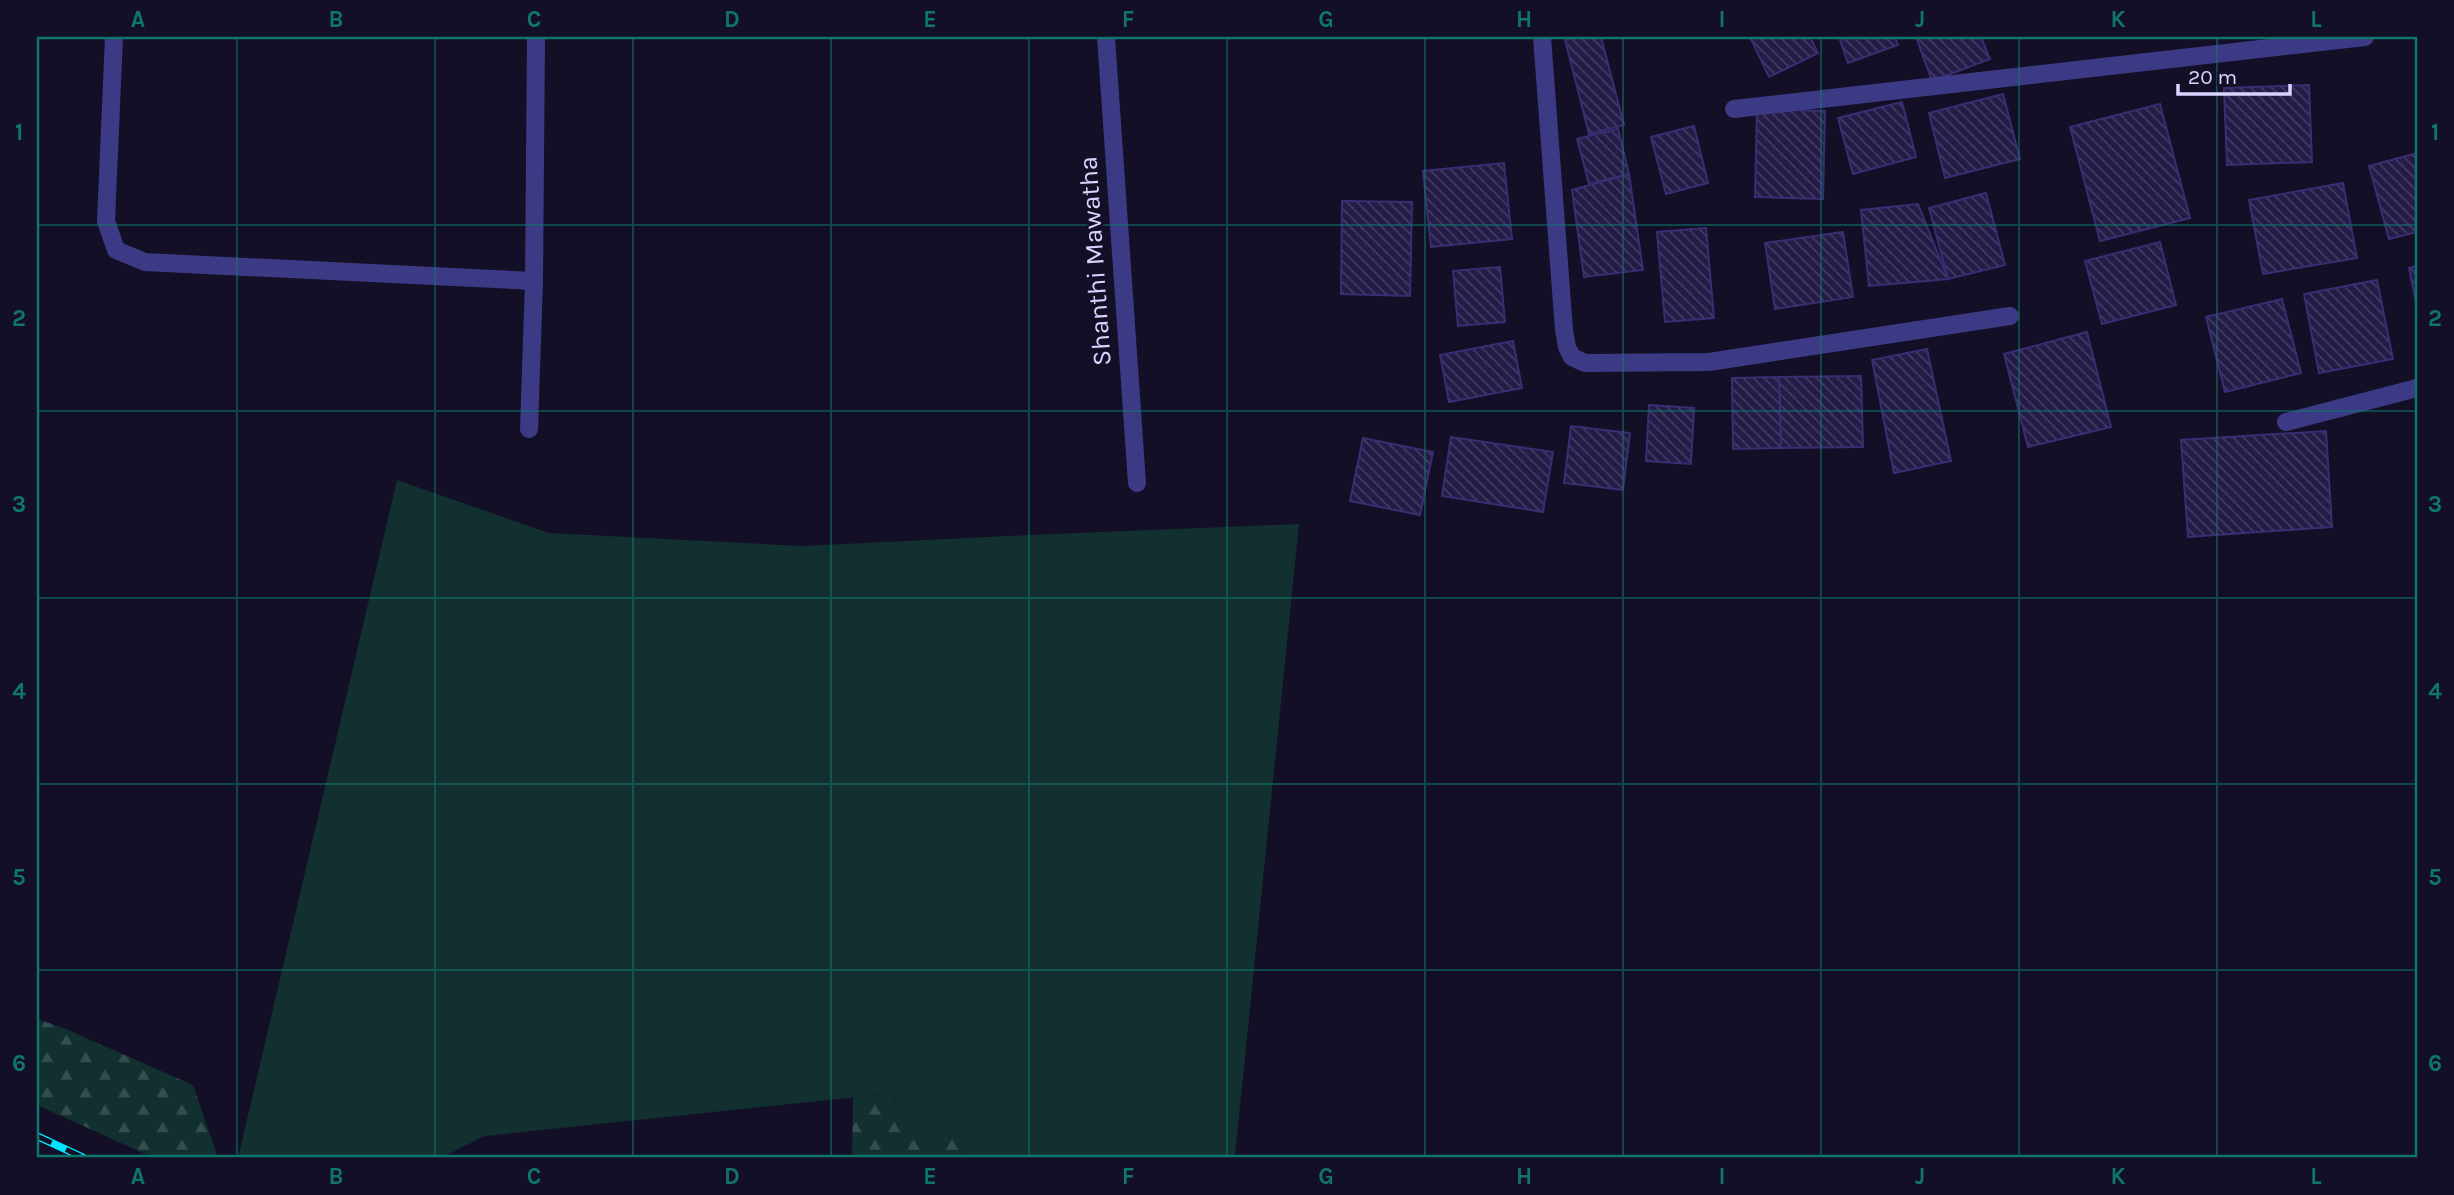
<svg xmlns="http://www.w3.org/2000/svg" width="2454" height="1195" font-family="Karla,sans-serif">
  <style>
    .green { fill: #12302f }
    .forest { fill: url(#forest-firs) }
    .building { fill: url(#building-back-hatch); stroke: #3b2d73; stroke-width: 2 }
    .lines { fill: none; stroke-linecap: round; stroke-linejoin: round }
    .minor { stroke: #3d3a85; stroke-width: 18 }
    .rail-casing { stroke: #00e5ff; stroke-width: 8 }
    .rail { stroke: #130f26; stroke-width: 5; stroke-dasharray: 16; stroke-linecap: butt }
    .grid { fill: none; stroke: #0f766e; stroke-width: 2; stroke-opacity: 0.55 }
    .labels { text-anchor: middle; dominant-baseline: central; stroke-width: 5; stroke-linejoin: round; paint-order: stroke }
    .street-label { font-size: 26px; fill: #d9d4ff; stroke: #130f26 }
    .neatline { fill: none; stroke: #0f766e; stroke-width: 2.5 }
    .grid-label { font-size: 23px; text-anchor: middle; font-weight: bold; fill: #0f766e }
  </style>
  <defs>
    <pattern id="forest-firs" width="22" height="20" patternUnits="userSpaceOnUse" patternTransform="scale(1.75)"><rect width="22" height="20" fill="#12302f"/><path d="M5 1l3.5 6h-7zM16 11l3.5 6h-7z" fill="#344d4e"/></pattern>
    <pattern id="building-back-hatch" width="6" height="6" patternUnits="userSpaceOnUse" patternTransform="scale(1.75)"><rect width="6" height="6" fill="#241b47"/><path d="M-1 5l2 2M0 0l6 6M5-1l2 2" fill="none" stroke="#433b63"/></pattern>
  </defs>
  <rect width="100%" height="100%" fill="#130f26"/>
  <!-- green -->
  <path class="green" d="M397 480 549 533 803 546 1029 535 1299 524 1235 1156 968 1158 963 1138 923 1133 887 1094 485 1136 441 1158H238Z"/>
  <!-- forest -->
  <g class="forest">
    <path d="M37 1019 61 1027 193 1085 218 1158H154L37 1105Z"/>
    <path d="M887 1094 923 1133 963 1138 968 1158H852L853 1098Z"/>
    <path d="M1081 1156H1235V1158H1080Z"/>
  </g>
  <!-- building -->
  <g class="building">
    <path d="M1578 37H1601L1624 125 1589 134 1565 40Z"/>
    <path d="M1750 37H1810L1818 53 1769 77Z"/>
    <path d="M1839 37H1895L1898 45 1848 63Z"/>
    <path d="M1916 37H1981L1990 59 1932 81Z"/>
    <path d="M2309 85 2312 162 2227 165 2224 88Z"/>
    <path d="M2003 94 2020 159 1945 178 1929 113Z"/>
    <path d="M1902 102 1916 157 1853 174 1838 118Z"/>
    <path d="M2160 104 2190 218 2100 241 2070 127Z"/>
    <path d="M1757 109 1825 111 1823 199 1755 197Z"/>
    <path d="M1694 126 1708 183 1666 194 1651 137Z"/>
    <path d="M1618 129 1629 174 1589 184 1577 139Z"/>
    <path d="M2417 153V232L2389 239 2369 166Z"/>
    <path d="M1504 163 1512 239 1431 247 1423 171Z"/>
    <path d="M1629 174 1643 270 1584 277 1572 190Z"/>
    <path d="M2343 183 2357 258 2263 274 2249 200Z"/>
    <path d="M1986 193 2005 265 1948 279 1929 208Z"/>
    <path d="M1342 201 1412 202 1410 296 1341 294Z"/>
    <path d="M1918 204 1948 279 1869 286 1861 210Z"/>
    <path d="M1706 228 1714 318 1665 322 1657 232Z"/>
    <path d="M1843 232 1853 297 1775 309 1765 243Z"/>
    <path d="M2160 242 2176 305 2102 324 2085 261Z"/>
    <path d="M2417 266V308L2409 268Z"/>
    <path d="M1500 267 1505 322 1458 326 1453 271Z"/>
    <path d="M2377 280 2393 359 2319 373 2304 294Z"/>
    <path d="M2282 299 2301 373 2225 392 2206 317Z"/>
    <path d="M2087 332 2111 427 2028 447 2004 354Z"/>
    <path d="M1513 341 1522 388 1449 402 1440 355Z"/>
    <path d="M1927 349 1951 461 1894 473 1872 360Z"/>
    <path d="M1861 376 1863 447 1781 448 1779 377Z"/>
    <path d="M1779 377 1781 448 1733 449 1732 378Z"/>
    <path d="M1649 405 1694 408 1691 464 1646 461Z"/>
    <path d="M1571 426 1630 433 1623 490 1564 483Z"/>
    <path d="M2326 431 2332 527 2188 537 2181 440Z"/>
    <path d="M1451 437 1553 452 1543 512 1442 496Z"/>
    <path d="M1363 438 1433 452 1420 515 1350 501Z"/>
  </g>
  <g class="lines">
    <!-- minor -->
    <g class="minor">
      <path d="M114 37 106 221 116 250 145 262 534 281"/>
      <path d="M1106 37 1137 483"/>
      <path d="M1542 37 1564 330 1567 347 1572 357 1585 363 1709 362 2010 316"/>
      <path d="M1734 109 2365 37"/>
      <path d="M2286 422 2417 388"/>
      <path d="M529 429 534 281 536 37"/>
    </g>
    <defs>
      <path id="rail" d="M37 1136 84 1158"/>
    </defs>
    <!-- rail casing -->
    <use href="#rail" class="rail-casing"/>
    <!-- rail -->
    <use href="#rail" class="rail"/>
  </g>
  <!-- grid -->
  <path class="grid" d="M237 37V1158M435 37V1158M633 37V1158M831 37V1158M1029 37V1158M1227 37V1158M1425 37V1158M1623 37V1158M1821 37V1158M2019 37V1158M2217 37V1158M37 225H2417M37 411H2417M37 598H2417M37 784H2417M37 970H2417"/>
  <g class="labels">
    <!-- street labels -->
    <g class="street-label">
      <text transform="translate(1095 261) rotate(-94)">Shanthi Mawatha</text>
    </g>
  </g>
  <!-- border -->
  <rect width="2454" height="1195" fill="none" stroke="#130f26" stroke-width="77"/>
  <!-- scale -->
  <path d="M2178 84v10h112v-10" fill="none" stroke="#d9d4ff" stroke-width="3.5"/>
  <text x="2188" y="84" font-size="21" fill="#d9d4ff" stroke="#130f26" stroke-width="5" paint-order="stroke">20 m</text>
  <rect x="38" y="38" width="2378" height="1118" class="neatline"/>
  <g class="grid-label">
    <text x="138" y="27">A</text>
    <text x="336" y="27">B</text>
    <text x="534" y="27">C</text>
    <text x="732" y="27">D</text>
    <text x="930" y="27">E</text>
    <text x="1128" y="27">F</text>
    <text x="1326" y="27">G</text>
    <text x="1524" y="27">H</text>
    <text x="1722" y="27">I</text>
    <text x="1920" y="27">J</text>
    <text x="2118" y="27">K</text>
    <text x="2316" y="27">L</text>
    <text x="19" y="140">1</text>
    <text x="2435" y="140">1</text>
    <text x="19" y="326">2</text>
    <text x="2435" y="326">2</text>
    <text x="19" y="512">3</text>
    <text x="2435" y="512">3</text>
    <text x="19" y="699">4</text>
    <text x="2435" y="699">4</text>
    <text x="19" y="885">5</text>
    <text x="2435" y="885">5</text>
    <text x="19" y="1071">6</text>
    <text x="2435" y="1071">6</text>
    <text x="138" y="1184">A</text>
    <text x="336" y="1184">B</text>
    <text x="534" y="1184">C</text>
    <text x="732" y="1184">D</text>
    <text x="930" y="1184">E</text>
    <text x="1128" y="1184">F</text>
    <text x="1326" y="1184">G</text>
    <text x="1524" y="1184">H</text>
    <text x="1722" y="1184">I</text>
    <text x="1920" y="1184">J</text>
    <text x="2118" y="1184">K</text>
    <text x="2316" y="1184">L</text>
  </g>
</svg>
